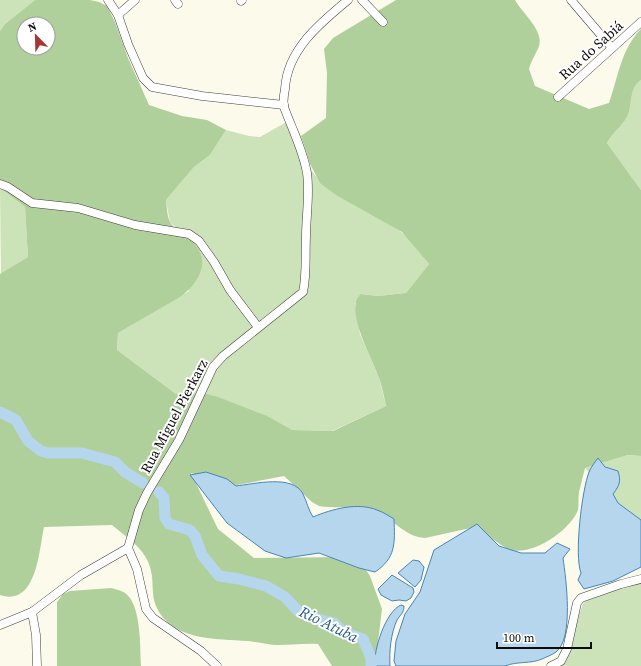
<svg xmlns="http://www.w3.org/2000/svg" width="641" height="666" font-family="'Source Serif 4',serif">
  <style>
    .green { fill: #cce2b9 }
    .forest { fill: #b0d09b; fill-rule: evenodd }
    .water { fill: #b6d6ed; stroke: #4686bb }
    .lines { fill: none; stroke-linecap: round; stroke-linejoin: round }
    .river { stroke: #b6d6ed; stroke-width: 11 }
    .minor-casing { stroke: #3e3e3e; stroke-width: 9 }
    .minor { stroke: #fff; stroke-width: 8 }
    .labels { text-anchor: middle; dominant-baseline: central; stroke-width: 4; stroke-linejoin: round; paint-order: stroke }
    .street-label { font-size: 14px; fill: #0b0b0b; stroke: #fff }
    .water-label { font-size: 15px; font-style: italic; fill: #25598b; stroke: #fff }
  </style>
  <rect width="100%" height="100%" fill="#fcfaeb"/>
  <!-- green -->
  <g class="green">
    <path d="M0 0H35L5 24 0 31Z"/>
    <path d="M641 80V190L607 143C613 131 625 125 629 112 632 102 630 87 641 80Z"/>
    <path d="M290 120C307 133 302 160 315 175 339 202 373 210 401 232 412 240 420 254 429 264L406 293 378 296 362 294 355 304 360 334 379 378 386 406 332 431 292 430 198 395 176 394 117 350 118 333 189 291 181 233 170 222 166 200 194 167 210 155 226 130 249 136 260 137Z"/>
    <path d="M0 188 25 207 28 257 1 274Z"/>
    <path d="M628 455 641 456V529L585 468Z"/>
    <path d="M641 578V666H551L564 653 583 604 589 597Z"/>
  </g>
  <!-- forest -->
  <g class="forest">
    <path d="M35 0H90L99 2 107 6 115 22 128 58 149 105 182 116 207 120 226 130 210 155 194 167 166 200C167 207 167 216 170 222 175 231 188 237 195 245 212 263 196 286 180 297L118 333 117 350 176 394H206L218 397 267 416 292 430 333 431 386 406C384 396 382 387 379 378 373 360 343 308 361 294L378 296 406 293 429 264 402 232 336 195 320 183 310 164 301 136 326 118 327 73 324 49 333 38 396 0H515C522 13 544 30 539 46 536 54 531 61 529 69L535 86 589 109 609 103C618 78 621 49 641 29V80C630 87 632 102 629 112 625 125 613 131 607 143L641 190V456L628 455 585 468C583 476 581 484 579 492 578 498 579 504 578 510 570 531 530 558 508 549 498 544 486 533 475 527L425 538C404 537 392 517 373 510 360 505 335 509 319 506L312 502 284 476 232 486 191 473 218 529 254 558 344 557 362 564 370 576 382 609 375 666H332L318 644C304 643 291 645 278 645 268 645 258 642 248 641 217 639 171 641 156 606 152 597 153 586 152 576 149 551 130 540 112 525L44 527C39 550 37 607 0 595V274L28 257 25 207 0 188V31L5 24ZM24 24H48V48H24Z"/>
    <path d="M111 588C119 590 125 591 130 598 141 614 140 647 141 666H57V602L63 594 70 591Z"/>
  </g>
  <!-- water -->
  <g class="water">
    <path d="M598 458 605 467 618 471C621 481 620 485 613 494L618 503 641 520V567L613 581 584 589 578 580 581 573C574 555 582 490 589 472 591 467 595 462 598 458Z"/>
    <path d="M206 472 227 479 236 486C254 484 293 474 303 494 307 502 308 509 313 517 332 509 358 502 377 510 383 512 389 516 394 519 395 543 396 558 375 572L359 568 319 553 286 558 265 551 227 523 190 475Z"/>
    <path d="M477 524 499 546 521 553H545L557 543 570 549 563 558C566 579 574 638 556 652 552 655 546 657 542 659 531 664 517 661 505 666H396L394 661 396 641 405 614 420 592 434 550Z"/>
    <path d="M413 560 419 561 424 567 421 580 415 587 398 573Z"/>
    <path d="M392 575 413 588 414 592 411 598 406 601 399 600 392 601 381 595 378 589Z"/>
    <path d="M401 605 404 606C404 613 400 615 397 620 391 633 389 651 390 666H375C373 650 386 611 401 605Z"/>
  </g>
  <g class="lines">
    <!-- river -->
    <g class="river">
      <path d="M0 412 16 420 28 441 41 451 48 453H82L115 462 125 472 143 483"/>
      <path d="M159 492 164 498 165 518 169 524 190 530 195 536 202 555 219 576 239 579 266 586 285 597 299 612 320 620 334 623 343 632 363 639 371 658V666"/>
    </g>
    <defs>
      <g id="minor">
        <path d="M108 0 118 15 128 44 143 78 152 87 202 96 284 105"/>
        <path d="M175 0 178 4"/>
        <path d="M362 0 383 22"/>
        <path d="M571 0 612 48"/>
        <path d="M241 1 242 0"/>
        <path d="M118 15 135 0"/>
        <path d="M558 97 641 22"/>
        <path d="M0 184 8 187 32 203 78 208 135 225 189 234 199 241 214 262 230 290 258 327"/>
        <path d="M128 548 139 510 147 493 179 440 213 367 223 356 303 292C307 274 305 256 306 237 306 216 310 194 307 173 303 150 292 129 284 107 283 102 284 94 285 89 287 50 320 23 348 0"/>
        <path d="M128 548 137 569 146 609 153 618 201 651 217 666"/>
        <path d="M32 612 36 635 37 666"/>
        <path d="M0 625 32 612 81 575 128 548"/>
        <path d="M551 666 561 661 567 649 577 603 581 598 621 584 641 579"/>
      </g>
    </defs>
    <!-- minor casing -->
    <use href="#minor" class="minor-casing"/>
    <!-- minor -->
    <use href="#minor" class="minor"/>
  </g>
  <g class="labels">
    <!-- street labels -->
    <g class="street-label">
      <text transform="translate(591 50) rotate(-42)">Rua do Sabiá</text>
      <text transform="translate(174 416) rotate(-62)">Rua Miguel Pierkarz</text>
    </g>
    <!-- water labels -->
    <g class="water-label">
      <text transform="translate(329 624) rotate(26)">Rio Atuba</text>
    </g>
  </g>
  <!-- north arrow -->
  <g transform="translate(36 36) rotate(337)"><circle r="19" fill="#ffffff" stroke="#9d9d9d"/>
  <path d="M0-3L7 15L0 10L-7 15Z" fill="#a83635"/>
  <text y="-6" font-size="11" font-weight="bold" text-anchor="middle" fill="#0b0b0b">N</text>
  </g>
  <!-- scale -->
  <path d="M497 642v6h94v-6" fill="none" stroke="#0b0b0b" stroke-width="2"/>
  <text x="503" y="642" font-size="12" fill="#0b0b0b" stroke="#ffffff" stroke-width="3" paint-order="stroke">100 m</text>
</svg>
